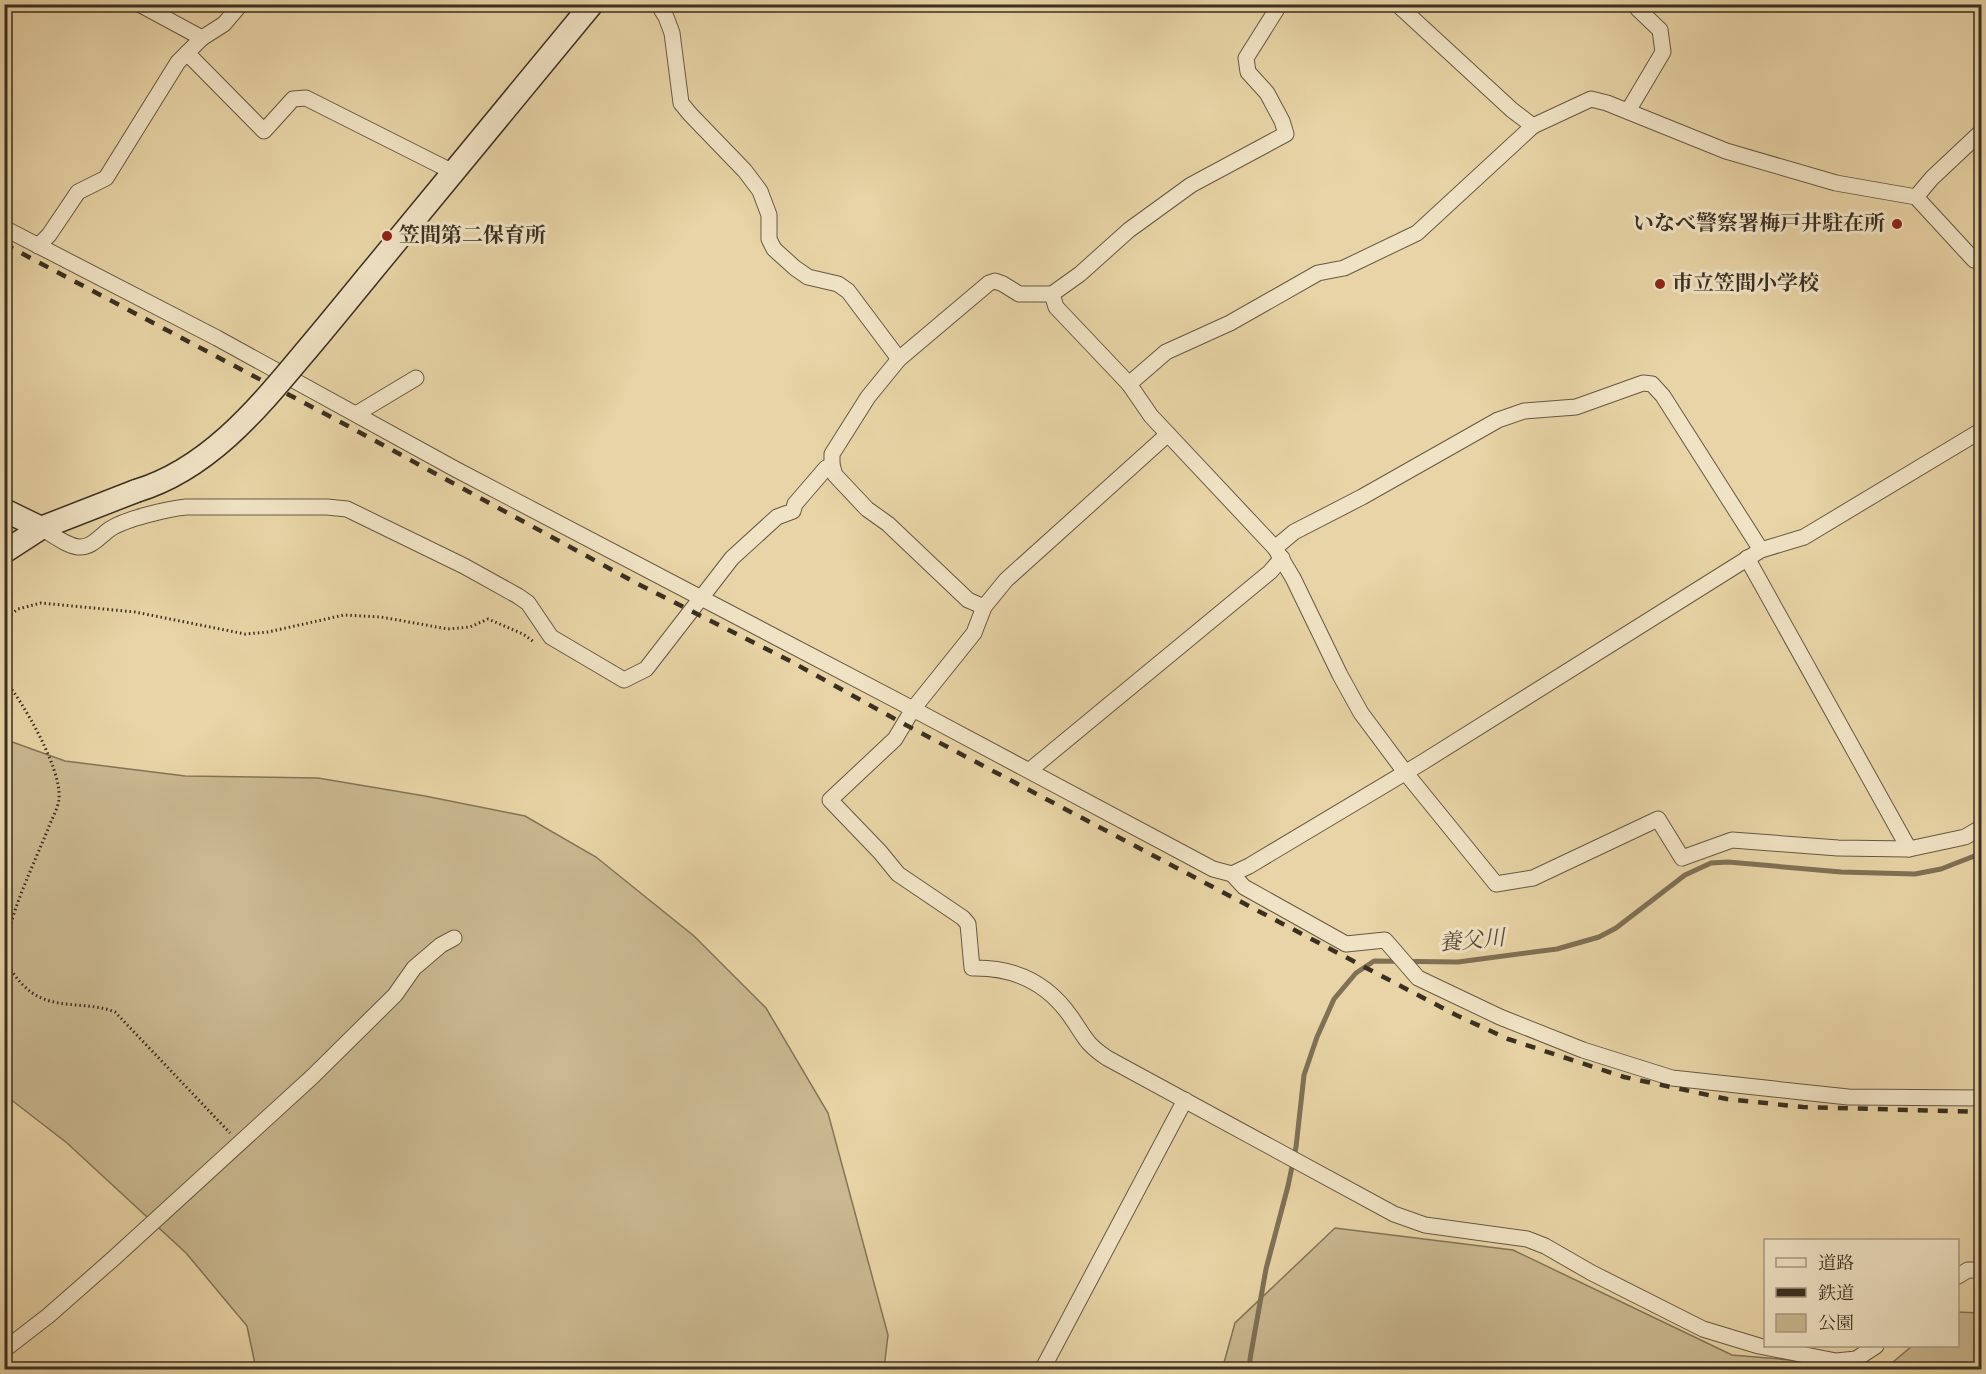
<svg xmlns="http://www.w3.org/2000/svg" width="1986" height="1374" font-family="'IM FELL DW Pica','Noto Serif JP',serif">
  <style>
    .green { fill: #cab890; stroke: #827459; stroke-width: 1.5 }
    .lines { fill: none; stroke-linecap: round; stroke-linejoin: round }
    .stream { stroke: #7f7056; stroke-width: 5 }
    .street-casing { stroke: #665843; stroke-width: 17 }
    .secondary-casing { stroke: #3a2f22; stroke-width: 25 }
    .path { stroke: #3a2f22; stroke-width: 3; stroke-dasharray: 1.5 3; stroke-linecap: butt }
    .street { stroke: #f0e3c5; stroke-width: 15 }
    .secondary { stroke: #f0e3c5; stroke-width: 22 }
    .rail { stroke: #3a2f22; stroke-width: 4.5; stroke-dasharray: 10 10; stroke-linecap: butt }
    .secondary-bridge-casing { stroke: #3a2f22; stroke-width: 25; stroke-linecap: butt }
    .secondary-bridge { stroke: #f0e3c5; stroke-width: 22 }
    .poi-dot { fill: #8f2418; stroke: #f0e3c5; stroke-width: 2 }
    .labels { text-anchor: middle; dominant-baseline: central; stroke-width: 6; stroke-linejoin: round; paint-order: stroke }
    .poi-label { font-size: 21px; font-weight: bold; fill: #3a2f22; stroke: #f0e3c5; text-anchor: start }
    .water-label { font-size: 22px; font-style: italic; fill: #574a38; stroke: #f0e3c5 }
  </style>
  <rect width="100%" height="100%" fill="#e8d4a6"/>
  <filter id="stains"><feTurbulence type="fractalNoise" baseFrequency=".00333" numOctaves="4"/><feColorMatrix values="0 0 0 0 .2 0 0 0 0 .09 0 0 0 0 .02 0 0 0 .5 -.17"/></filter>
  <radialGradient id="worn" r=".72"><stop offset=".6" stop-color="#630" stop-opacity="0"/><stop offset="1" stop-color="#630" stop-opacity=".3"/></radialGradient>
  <!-- green -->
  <g class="green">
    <path d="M4 739 65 761 185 776 318 778 425 796 525 816 596 857 694 936 766 1008 828 1113 888 1335 884 1369H256L247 1326 186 1253 67 1143 5 1095Z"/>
    <path d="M1335 1228 1513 1250 1732 1355 1886 1368 1912 1346H1958V1312L1981 1313V1369L1222 1370 1235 1323Z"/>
  </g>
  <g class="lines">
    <!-- stream -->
    <path class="stream" d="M1250 1370V1359L1266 1269 1288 1186 1296 1147 1304 1075 1317 1037 1334 999 1356 973 1374 961 1458 962 1557 949 1599 937 1616 928 1685 875 1711 863 1728 862 1841 872 1915 874 1941 869 1982 853"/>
    <defs>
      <g id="street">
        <path d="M139 4 202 38"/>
        <path d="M658 4 666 17 672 33 681 103 690 114 745 171 760 191 769 215V239L774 249 795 268 808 277 838 284 848 291 899 359"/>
        <path d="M1397 4 1512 110 1533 126"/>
        <path d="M187 53 264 131 293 99 306 98 455 173"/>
        <path d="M1628 111 1663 52 1660 30 1638 9 1636 4"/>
        <path d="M1916 197 1932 178 1982 131"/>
        <path d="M4 228 217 338 457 470 913 709 1213 869 1232 874 1249 866 1423 762 1761 550 1804 537 1982 430"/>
        <path d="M38 246 49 235 78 192 106 178 178 62 202 38 224 24 241 4"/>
        <path d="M1052 294 1056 307 1129 384 1151 416 1275 548 1293 578 1340 675 1361 713 1405 772 1496 884 1533 878 1658 819 1682 858 1732 840 1838 848 1909 849 1965 837 1982 827"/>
        <path d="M1129 384 1166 352 1230 323 1318 273 1344 268 1417 233 1533 126 1591 99 1607 103 1726 151 1836 183 1916 197 1974 260 1982 262"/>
        <path d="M356 414 416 378"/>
        <path d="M1168 434 1006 580 984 607 974 633 913 709 895 739 830 800 880 852 898 874 963 918 968 924 972 968C1013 967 1047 982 1071 1017 1085 1037 1085 1043 1107 1058L1394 1214 1425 1225 1527 1239 1545 1246 1592 1273 1703 1329 1759 1346 1836 1361 1856 1359 1876 1346"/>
        <path d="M41 528C52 534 65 545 78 547 92 548 100 536 110 529 125 519 167 509 186 507H327L347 509 464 566 518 596 528 603 551 637 624 680 646 669 732 558 777 517 793 511 795 504 826 468 832 465"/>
        <path d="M1275 548 1294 532 1362 497 1498 420 1524 411 1576 407 1643 383 1652 384 1663 396 1761 550"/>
        <path d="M1747 558 1909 849"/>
        <path d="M984 607 968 600 888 524 867 509 835 475 832 465V454L868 397 899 359 989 283 995 281 1003 284 1019 294H1052L1080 274 1129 230 1191 185 1286 134 1282 121 1267 93 1248 72 1246 58 1280 4"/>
        <path d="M1030 770 1270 572 1282 558"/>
        <path d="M1232 874 1244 887 1346 944 1385 940 1418 978 1500 1017 1583 1050 1672 1078 1848 1097 1982 1098"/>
        <path d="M1958 1276 1968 1270H1982"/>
        <path d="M4 1350 48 1316 114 1258 312 1077 395 995 414 968 441 945 454 938"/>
        <path d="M1042 1370 1185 1100"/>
      </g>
      <g id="secondary">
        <path d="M367 277 592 4"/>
        <path d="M4 510 41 528"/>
        <path d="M4 552 41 528 136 491"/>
      </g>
    </defs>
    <!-- street casing -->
    <use href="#street" class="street-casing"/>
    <!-- secondary casing -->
    <use href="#secondary" class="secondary-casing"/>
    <!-- path -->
    <g class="path">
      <path d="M4 620 18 609 41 603 135 612 245 634 268 632 344 615 381 617 448 629 470 627 488 619 523 634 534 642"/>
      <path d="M4 679C23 702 62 769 59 799 58 809 51 820 48 829 37 857 3 927 6 955 8 969 20 984 31 992 55 1010 88 1001 115 1012L230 1133"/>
    </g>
    <!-- street -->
    <use href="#street" class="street"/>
    <!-- secondary -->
    <use href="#secondary" class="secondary"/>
    <!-- rail -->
    <path class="rail" d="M4 244 348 426 638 584 792 662 904 724 1374 972 1456 1015 1508 1039 1624 1077 1727 1099 1803 1107 1982 1112"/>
    <defs>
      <path id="secondary-bridge" d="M136 491C206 470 255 412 300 358 323 331 345 304 367 277"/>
    </defs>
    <!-- secondary-bridge casing -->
    <use href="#secondary-bridge" class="secondary-bridge-casing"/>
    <!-- secondary-bridge -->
    <use href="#secondary-bridge" class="secondary-bridge"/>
  </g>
  <!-- markers -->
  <g class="poi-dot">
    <circle cx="1897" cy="224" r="6"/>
    <circle cx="387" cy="236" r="6"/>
    <circle cx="1660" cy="284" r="6"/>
  </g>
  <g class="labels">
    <!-- poi labels -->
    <g class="poi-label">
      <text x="1885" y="224" text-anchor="end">いなべ警察署梅戸井駐在所</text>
      <text x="399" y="236">笠間第二保育所</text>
      <text x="1672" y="284">市立笠間小学校</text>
    </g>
    <!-- water labels -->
    <g class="water-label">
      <text transform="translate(1472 941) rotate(-5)">養父川</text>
    </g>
  </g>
  <!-- margin -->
  <rect width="1986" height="1374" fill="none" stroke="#e8d4a6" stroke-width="24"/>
  <rect x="6" y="6" width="1974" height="1362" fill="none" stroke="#3a2f22" stroke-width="3"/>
  <rect x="12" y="12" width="1962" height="1350" fill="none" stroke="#3a2f22" stroke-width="1.5"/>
  <!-- legend -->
  <rect x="1764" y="1239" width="195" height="108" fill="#f0e3c5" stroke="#a79b84" stroke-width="1.5"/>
  <rect x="1776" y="1258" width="30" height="9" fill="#f0e3c5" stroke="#a79b84" stroke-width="1.5"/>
  <text x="1818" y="1269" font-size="18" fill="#3a2f22">道路</text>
  <rect x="1776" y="1288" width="30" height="9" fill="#3a2f22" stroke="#a79b84" stroke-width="1.5"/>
  <text x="1818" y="1299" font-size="18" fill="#3a2f22">鉄道</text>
  <rect x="1776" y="1314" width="30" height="18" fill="#cab890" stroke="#a79b84" stroke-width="1.5"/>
  <text x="1818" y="1329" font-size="18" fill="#3a2f22">公園</text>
  <rect width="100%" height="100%" filter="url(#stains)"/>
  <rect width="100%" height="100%" fill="url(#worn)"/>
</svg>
